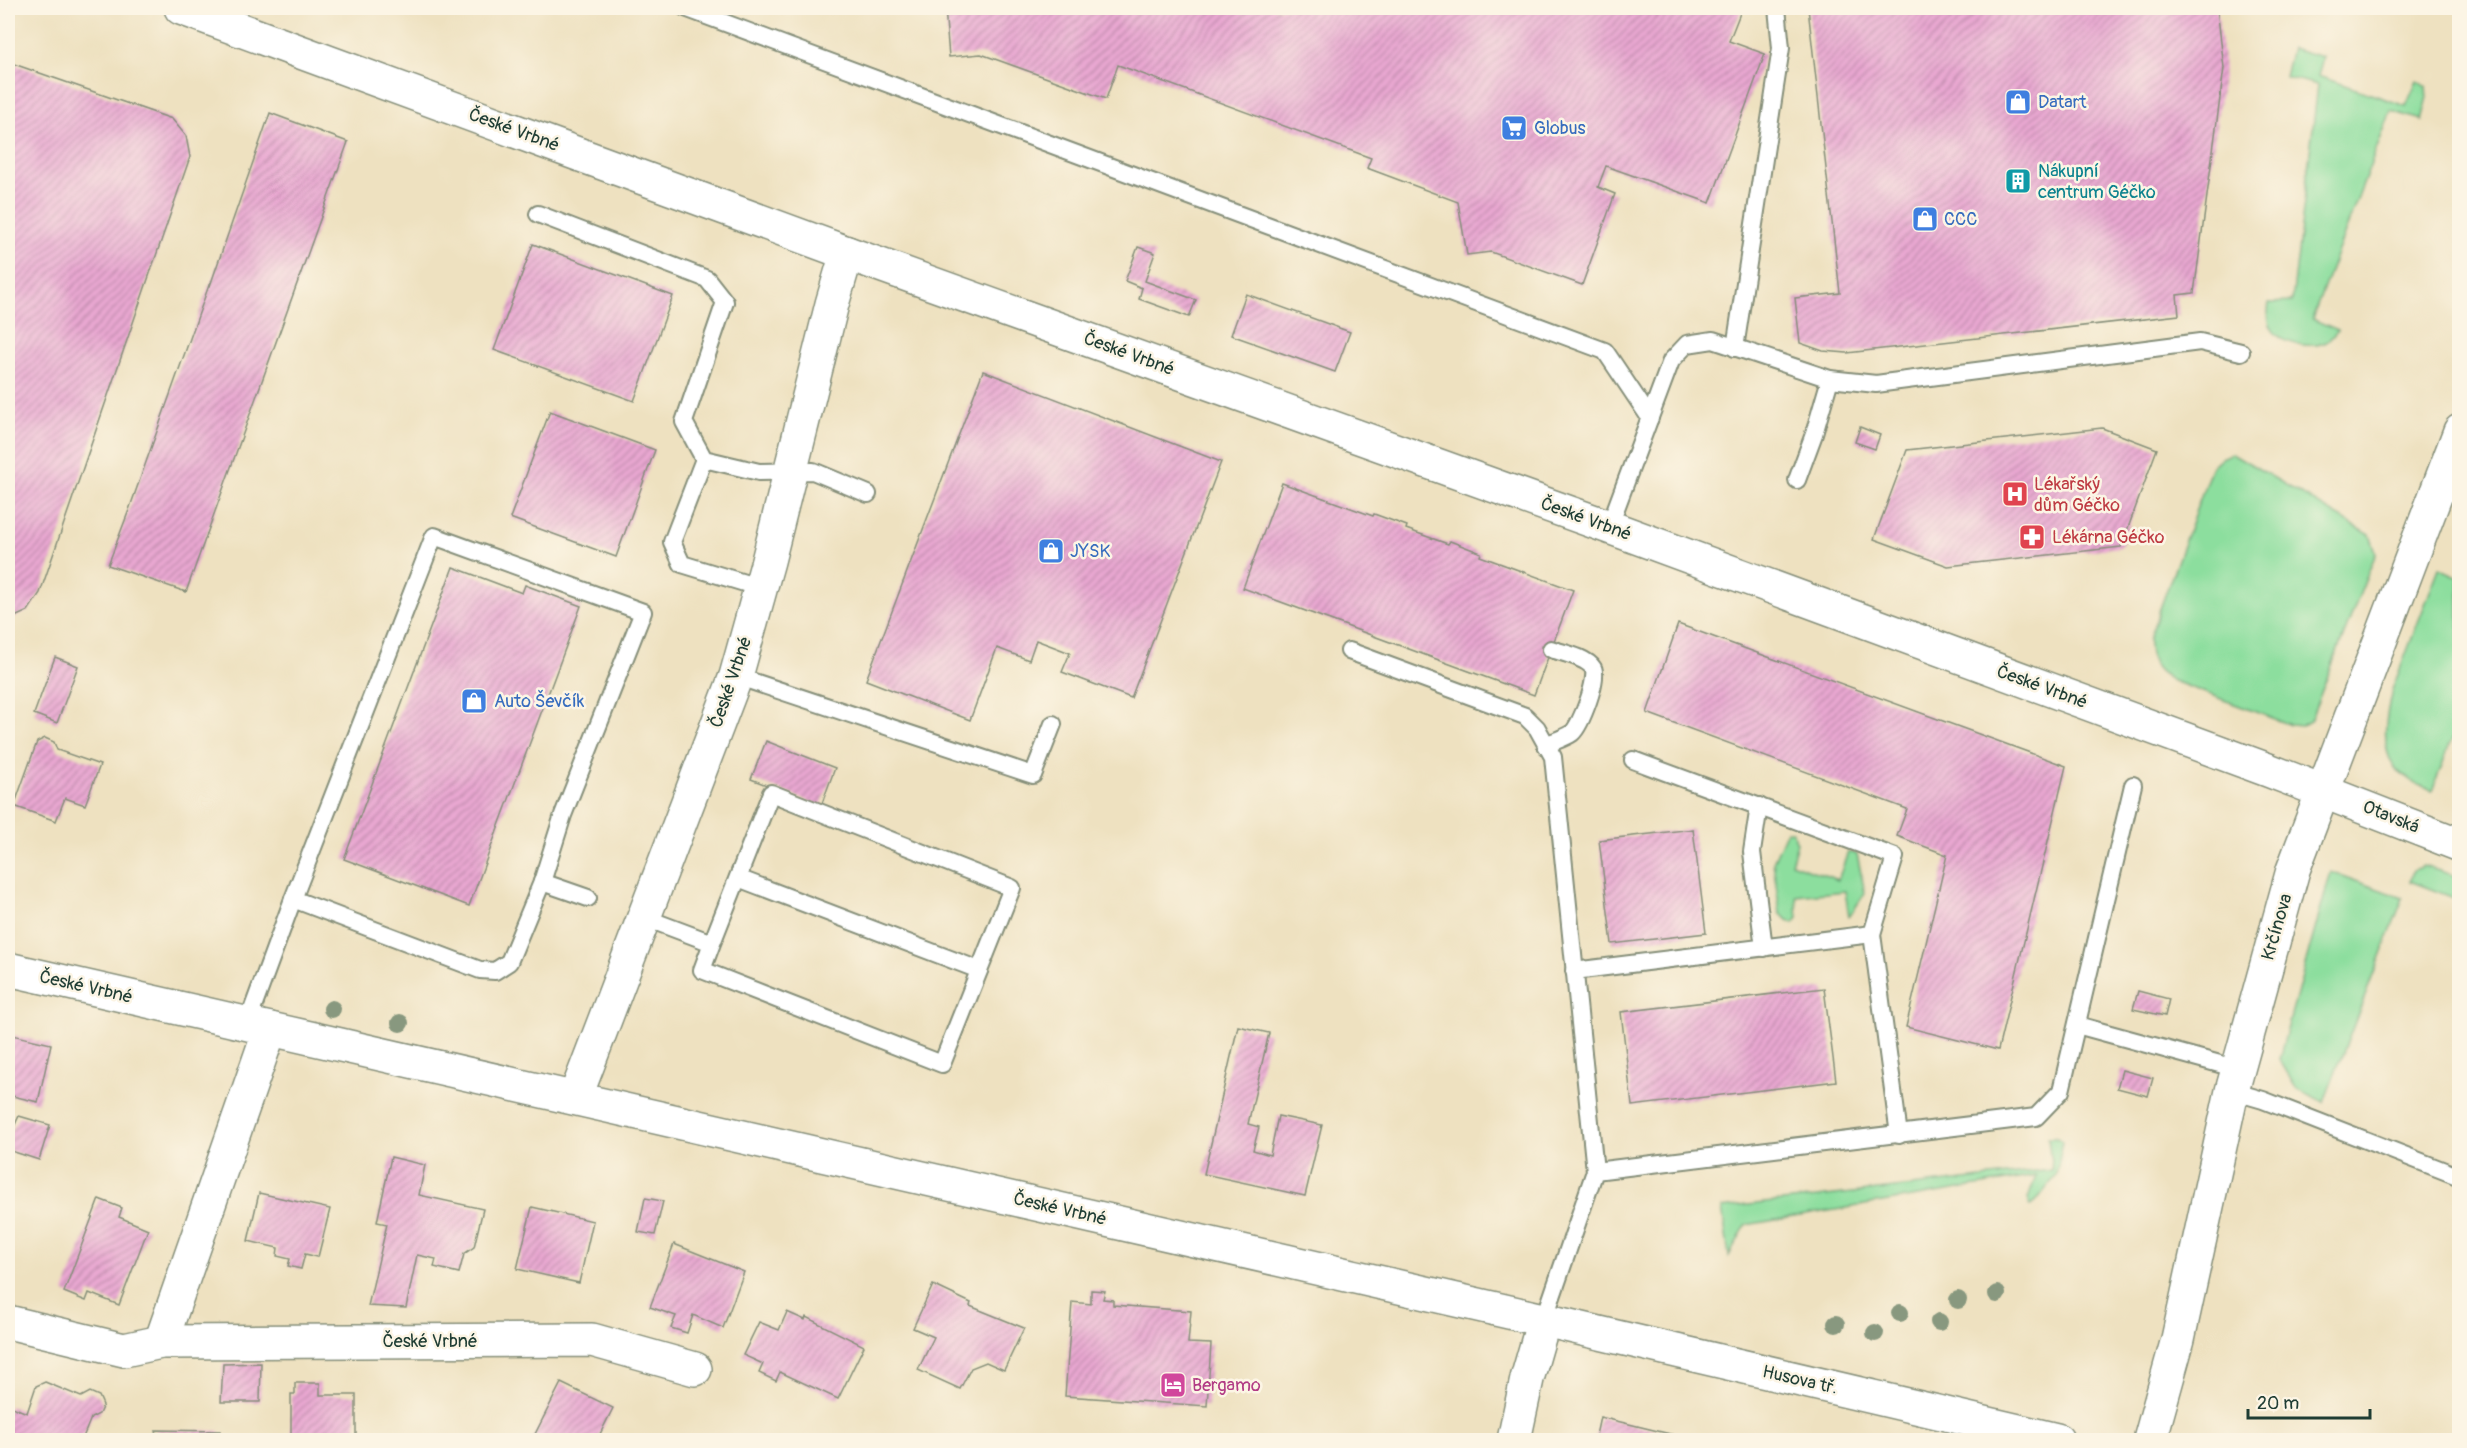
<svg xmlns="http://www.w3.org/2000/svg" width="2467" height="1448" font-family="Pangolin,sans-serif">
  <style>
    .green { fill: #8cde9e; stroke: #568e69; stroke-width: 1.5 }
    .building { fill: url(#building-hatch) }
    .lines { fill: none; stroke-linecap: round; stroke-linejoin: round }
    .service-casing { stroke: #868f7a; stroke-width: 20 }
    .minor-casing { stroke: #868f7a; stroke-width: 36 }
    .tertiary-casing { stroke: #868f7a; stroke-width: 36 }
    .service { stroke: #fff; stroke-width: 16 }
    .minor { stroke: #fff; stroke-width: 33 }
    .tertiary { stroke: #fff; stroke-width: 33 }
    .tree { fill: #88987f }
    .labels { text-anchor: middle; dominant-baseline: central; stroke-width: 5; stroke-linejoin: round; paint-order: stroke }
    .shop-label { font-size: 18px; fill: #366cbe; stroke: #fcf5e5; text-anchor: start }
    .street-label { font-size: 18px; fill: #1f3d34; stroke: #fcf5e5 }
    .culture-label { font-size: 18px; fill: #0d838f; stroke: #fcf5e5; text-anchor: start }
    .health-label { font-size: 18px; fill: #be3a42; stroke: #fcf5e5; text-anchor: start }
    .hotel-label { font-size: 18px; fill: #b23c85; stroke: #fcf5e5; text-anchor: start }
  </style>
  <defs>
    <pattern id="building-hatch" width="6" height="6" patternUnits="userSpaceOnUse" patternTransform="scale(1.5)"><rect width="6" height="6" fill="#e9a7d1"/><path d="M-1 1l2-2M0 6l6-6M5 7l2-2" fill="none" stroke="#bc89aa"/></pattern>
  </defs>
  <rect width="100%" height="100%" fill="#fcf5e5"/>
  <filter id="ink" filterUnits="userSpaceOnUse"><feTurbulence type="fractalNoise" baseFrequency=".0167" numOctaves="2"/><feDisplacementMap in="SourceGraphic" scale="12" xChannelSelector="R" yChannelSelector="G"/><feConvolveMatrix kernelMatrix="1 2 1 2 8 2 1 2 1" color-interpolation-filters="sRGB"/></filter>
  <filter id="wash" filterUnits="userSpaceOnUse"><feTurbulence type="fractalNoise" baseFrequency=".008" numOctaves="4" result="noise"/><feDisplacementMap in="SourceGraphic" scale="24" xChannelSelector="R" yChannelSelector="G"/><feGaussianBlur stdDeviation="1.35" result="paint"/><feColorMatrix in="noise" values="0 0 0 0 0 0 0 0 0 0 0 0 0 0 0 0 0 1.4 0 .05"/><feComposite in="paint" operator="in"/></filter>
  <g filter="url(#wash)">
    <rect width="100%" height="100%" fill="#eee1c0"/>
    <!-- green -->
    <g class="green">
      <path d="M2292 48 2323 57 2318 76 2406 106 2417 81 2426 87 2427 101 2422 120 2391 111 2312 319 2338 330C2335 333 2331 338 2328 341 2315 349 2288 345 2277 335 2268 327 2267 314 2269 303L2292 302 2318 85 2285 77Z"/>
      <path d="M2232 453 2370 535 2376 553 2310 721 2301 726 2290 725 2171 680C2155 669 2148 659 2149 639L2212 466 2221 458Z"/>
      <path d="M2439 568 2459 577V721L2432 791C2418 784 2402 778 2393 765 2380 745 2387 711 2392 690Z"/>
      <path d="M1787 830 1792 831 1797 843 1791 863 1838 880 1848 852 1857 854 1865 893 1851 914 1849 916 1845 891 1796 896 1798 918 1794 923 1787 920 1780 913 1773 862Z"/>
      <path d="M2423 866 2459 877V900L2410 881 2413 870Z"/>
      <path d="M2331 872 2403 898 2324 1102 2297 1089 2279 1059Z"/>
      <path d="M2048 1138H2057L2063 1142 2056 1176 2033 1205 2030 1206 2028 1199 2036 1176 1746 1225 1729 1256 1722 1208 2052 1170Z"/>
    </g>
    <g id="blocks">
      <!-- building -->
      <g class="building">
        <path d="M945 8H1742L1729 41 1765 54 1710 203 1606 166 1598 187 1615 194 1582 285 1491 252 1467 255 1458 202 1367 168 1371 158 1118 65 1106 99 981 54 949 57Z"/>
        <path d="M1808 8H2217L2224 68 2194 293 2177 295 2179 315 1847 353 1823 351 1800 343 1795 298 1840 293Z"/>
        <path d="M8 62 172 119 186 136 190 157 40 593 28 611 8 620Z"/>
        <path d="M270 113 348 142 186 592 108 565 129 510 209 285 210 286Z"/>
        <path d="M533 244 673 296 634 401 494 350Z"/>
        <path d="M1138 247 1155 253 1145 281 1196 300 1189 317 1139 299 1142 288 1125 281Z"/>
        <path d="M1246 294 1350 332 1335 372 1231 335Z"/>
        <path d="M983 371 1221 462 1131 698 1062 672 1070 653 1036 640 1029 660 997 648 970 720 866 680Z"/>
        <path d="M550 411 655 450 616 557 510 518Z"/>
        <path d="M1860 427 1880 435 1875 449 1855 442Z"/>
        <path d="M2102 428 2157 449 2121 547 1948 566 1874 539 1907 450Z"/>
        <path d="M1282 483 1373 516 1374 514 1407 526 1406 529 1448 544 1450 541 1481 553 1480 556 1573 590 1534 695 1243 588Z"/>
        <path d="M453 567 522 593 525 585 581 606 469 906 344 859Z"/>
        <path d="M1678 624 2066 766 1998 1050 1906 1027 1947 855 1897 836 1907 809 1647 713Z"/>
        <path d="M55 657 78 666 57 723 34 714Z"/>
        <path d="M45 738 54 742 57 750 100 765 85 805 65 798 56 821 14 806 37 742Z"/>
        <path d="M766 741 835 768 821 806 751 779Z"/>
        <path d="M1693 829 1706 933 1612 944 1599 840Z"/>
        <path d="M1824 988 1836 1081 1632 1106 1621 1012Z"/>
        <path d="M2138 991 2169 999 2165 1016 2133 1009Z"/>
        <path d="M1238 1026 1269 1033 1248 1124 1259 1127 1253 1150 1270 1155 1278 1116 1322 1125 1305 1196 1204 1174Z"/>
        <path d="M8 1034 51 1044 38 1102 8 1095Z"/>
        <path d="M2122 1070 2153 1078 2148 1096 2117 1088Z"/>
        <path d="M19 1116 50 1125 39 1160 8 1150V1132L11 1133Z"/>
        <path d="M391 1157 425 1165 419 1195 483 1209 474 1247 464 1254 459 1273 434 1267 436 1259 417 1255 406 1308 368 1306 387 1224 377 1222Z"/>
        <path d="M259 1193 330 1209 318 1257 305 1254 301 1269 288 1266 290 1259 277 1256 278 1248 248 1241Z"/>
        <path d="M645 1198 663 1201 655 1235 638 1232Z"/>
        <path d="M99 1199 122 1208 119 1217 148 1229 119 1305 89 1293 86 1301 64 1292Z"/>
        <path d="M532 1207 593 1221 579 1283 517 1269Z"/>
        <path d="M674 1244 744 1272 723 1328 693 1315 687 1333 671 1328 676 1316 650 1307Z"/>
        <path d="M933 1285 971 1303 970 1306 1024 1328 1004 1370 986 1362 971 1368 960 1389 918 1370 934 1337 913 1328Z"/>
        <path d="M1091 1290 1105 1291 1103 1299 1113 1300V1305L1191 1311 1188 1343 1211 1344 1207 1406 1065 1396 1072 1302 1091 1304Z"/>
        <path d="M787 1312 805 1320 806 1317 864 1346 838 1399 780 1372 776 1381 759 1373 763 1364 743 1355 759 1322 779 1330Z"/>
        <path d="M261 1363 260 1402H221L223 1364Z"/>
        <path d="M45 1382 81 1397 90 1392 99 1396 103 1405 99 1414 91 1418 82 1440H8V1411L10 1406 27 1413 36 1386Z"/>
        <path d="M295 1383H320V1395H356V1440H291V1394H295Z"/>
        <path d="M561 1383 613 1408 597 1440H532Z"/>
        <path d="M1600 1417 1695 1440H1595Z"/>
        <path d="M156 1430 220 1431V1440H157Z"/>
      </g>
    </g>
  </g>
  <g filter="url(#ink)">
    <use href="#blocks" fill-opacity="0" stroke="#868f7a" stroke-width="1.5"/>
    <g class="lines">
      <defs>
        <g id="service">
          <path d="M685 8 1605 351 1650 418"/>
          <path d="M538 214 707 279 725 302 684 422 704 459 759 472 813 471 868 494"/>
          <path d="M1735 348 1781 48 1777 8"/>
          <path d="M704 459 672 542 682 564 761 588"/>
          <path d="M1797 480 1814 434 1830 379"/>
          <path d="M1609 527 1671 361 1687 344 1713 340 1830 379 1876 384 2200 342 2241 352"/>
          <path d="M1349 651 1525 716 1537 728 1553 757 1595 1171"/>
          <path d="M736 676 1033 775 1053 724"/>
          <path d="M1546 745C1554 741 1565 738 1572 733 1581 725 1599 678 1593 668 1586 657 1563 653 1551 649"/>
          <path d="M1759 806 1752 852 1764 948"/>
          <path d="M738 878 979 970"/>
          <path d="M293 899 434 536 643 612 563 815 542 882"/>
          <path d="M643 917 712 943 702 970 942 1064 1012 888 771 793 712 943"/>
          <path d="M1872 934 1899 1135"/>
          <path d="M1574 971 1872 934 1895 857 1633 760"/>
          <path d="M247 1024 293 899 480 970 495 971 509 962 542 882 588 898"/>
          <path d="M2077 1025 2238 1069"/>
          <path d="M2232 1091 2263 1100 2460 1177"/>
          <path d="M1544 1320 1595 1171 2036 1117 2061 1091 2133 785"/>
        </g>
        <g id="minor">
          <path d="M181 8 847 253 1609 527 2268 770 2460 845"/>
          <path d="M575 1098 736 676 768 561 832 304 847 253"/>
          <path d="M8 1322 124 1350 161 1342 592 1340 695 1369"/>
          <path d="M161 1342 270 1029"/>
          <path d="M1514 1440 1527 1379 1544 1320"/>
          <path d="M2150 1440 2178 1339 2232 1091 2293 870 2460 431"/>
        </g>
        <path id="tertiary" d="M8 969 1544 1320 2057 1440"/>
      </defs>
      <!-- service casing -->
      <use href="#service" class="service-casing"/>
      <!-- minor casing -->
      <use href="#minor" class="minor-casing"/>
      <!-- tertiary casing -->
      <use href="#tertiary" class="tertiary-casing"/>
      <!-- service -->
      <use href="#service" class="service"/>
      <!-- minor -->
      <use href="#minor" class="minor"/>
      <!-- tertiary -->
      <use href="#tertiary" class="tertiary"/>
    </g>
    <!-- trees -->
    <g class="tree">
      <circle cx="332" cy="1009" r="9"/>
      <circle cx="400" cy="1023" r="9"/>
      <circle cx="1997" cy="1294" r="9"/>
      <circle cx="1958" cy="1300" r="9"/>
      <circle cx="1900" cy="1313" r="9"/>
      <circle cx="1939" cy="1322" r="9"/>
      <circle cx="1836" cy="1324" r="9"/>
      <circle cx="1875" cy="1333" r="9"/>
    </g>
  </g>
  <!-- icons -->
  <defs>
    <symbol id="shop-square" viewBox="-11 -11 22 22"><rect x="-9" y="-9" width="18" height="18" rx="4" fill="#3f7fe0" stroke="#fcf5e5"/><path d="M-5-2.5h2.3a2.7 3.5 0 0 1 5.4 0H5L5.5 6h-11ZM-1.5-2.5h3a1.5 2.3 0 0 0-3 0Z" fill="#fff"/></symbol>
    <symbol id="supermarket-square" viewBox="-11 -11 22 22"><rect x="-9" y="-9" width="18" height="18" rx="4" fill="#3f7fe0" stroke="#fcf5e5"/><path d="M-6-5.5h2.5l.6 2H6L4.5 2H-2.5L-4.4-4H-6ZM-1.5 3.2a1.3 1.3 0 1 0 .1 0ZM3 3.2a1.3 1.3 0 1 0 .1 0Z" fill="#fff"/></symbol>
    <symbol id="building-square" viewBox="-11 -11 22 22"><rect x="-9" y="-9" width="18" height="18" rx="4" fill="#0f9aa8" stroke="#fcf5e5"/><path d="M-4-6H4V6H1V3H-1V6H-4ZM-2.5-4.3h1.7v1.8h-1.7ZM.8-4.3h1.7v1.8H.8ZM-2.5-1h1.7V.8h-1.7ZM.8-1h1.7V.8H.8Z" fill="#fff"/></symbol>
    <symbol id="hospital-square" viewBox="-11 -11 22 22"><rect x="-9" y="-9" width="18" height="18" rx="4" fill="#e0444e" stroke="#fcf5e5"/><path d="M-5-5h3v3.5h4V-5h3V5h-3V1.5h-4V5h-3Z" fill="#fff"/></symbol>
    <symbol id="pharmacy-square" viewBox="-11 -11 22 22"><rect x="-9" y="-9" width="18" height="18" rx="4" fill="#e0444e" stroke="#fcf5e5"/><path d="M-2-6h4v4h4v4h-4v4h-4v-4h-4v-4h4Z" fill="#fff"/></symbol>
    <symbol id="hotel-square" viewBox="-11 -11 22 22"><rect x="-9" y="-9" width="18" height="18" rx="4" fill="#d1479c" stroke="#fcf5e5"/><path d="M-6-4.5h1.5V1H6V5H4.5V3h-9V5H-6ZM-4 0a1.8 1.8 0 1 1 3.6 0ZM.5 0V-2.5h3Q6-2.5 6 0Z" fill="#fff"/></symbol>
  </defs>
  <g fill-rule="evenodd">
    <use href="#shop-square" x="2003" y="87" width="30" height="30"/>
    <use href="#supermarket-square" x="1499" y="113" width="30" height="30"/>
    <use href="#building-square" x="2003" y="166" width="30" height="30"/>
    <use href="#shop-square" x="1910" y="204" width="30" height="30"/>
    <use href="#hospital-square" x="2000" y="479" width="30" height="30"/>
    <use href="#pharmacy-square" x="2017" y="522" width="30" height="30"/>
    <use href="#shop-square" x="1036" y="536" width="30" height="30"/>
    <use href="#shop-square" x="459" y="686" width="30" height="30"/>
    <use href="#hotel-square" x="1158" y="1370" width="30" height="30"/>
  </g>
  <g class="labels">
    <!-- shop labels -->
    <g class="shop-label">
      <text x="2038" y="102">Datart</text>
      <text x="1534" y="128">Globus</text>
      <text x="1944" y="219">CCC</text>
      <text x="1070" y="551">JYSK</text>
      <text x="494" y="701">Auto Ševčík</text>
    </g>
    <!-- street labels -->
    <g class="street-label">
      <text transform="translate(514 130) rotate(20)">České Vrbné</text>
      <text transform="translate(1129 354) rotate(20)">České Vrbné</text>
      <text transform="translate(1586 519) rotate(20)">České Vrbné</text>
      <text transform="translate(731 682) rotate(-71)">České Vrbné</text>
      <text transform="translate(2042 687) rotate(20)">České Vrbné</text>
      <text transform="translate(2391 817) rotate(22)">Otavská</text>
      <text transform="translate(2277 927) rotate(-74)">Krčínova</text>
      <text transform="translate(86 987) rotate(13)">České Vrbné</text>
      <text transform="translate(1060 1209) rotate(13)">České Vrbné</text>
      <text x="430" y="1341">České Vrbné</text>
      <text transform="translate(1800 1380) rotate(13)">Husova tř.</text>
    </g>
    <!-- culture labels -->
    <g class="culture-label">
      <text x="2038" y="171">Nákupní<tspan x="2038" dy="21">centrum Géčko</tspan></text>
    </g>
    <!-- health labels -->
    <g class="health-label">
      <text x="2034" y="484">Lékařský<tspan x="2034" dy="21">dům Géčko</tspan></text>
      <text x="2052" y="537">Lékárna Géčko</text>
    </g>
    <!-- hotel labels -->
    <g class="hotel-label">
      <text x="1192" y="1385">Bergamo</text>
    </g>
  </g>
  <!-- margin -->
  <rect width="2467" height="1448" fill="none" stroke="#fcf5e5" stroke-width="30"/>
  <!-- scale -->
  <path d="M2248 1409v9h122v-9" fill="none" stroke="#1f3d34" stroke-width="3"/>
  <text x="2257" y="1409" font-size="18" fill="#1f3d34" stroke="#fcf5e5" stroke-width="4.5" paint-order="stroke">20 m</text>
</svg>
